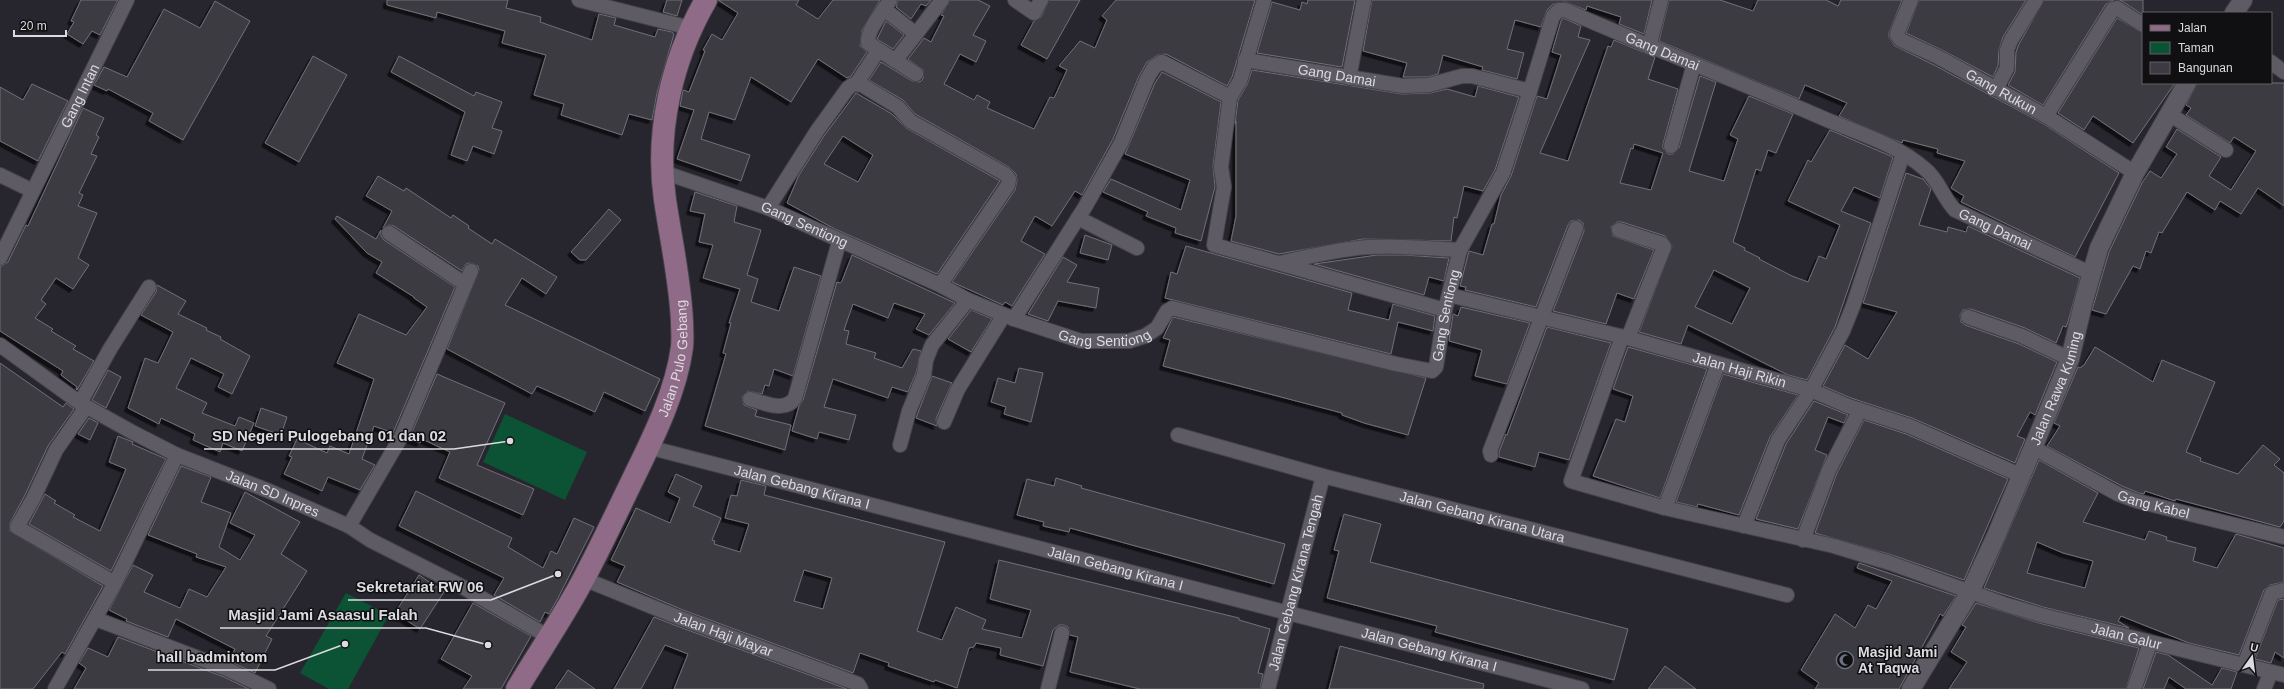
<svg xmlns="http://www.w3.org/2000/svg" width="2284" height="689" font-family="Helvetica,sans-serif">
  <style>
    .green { fill: #0c5335 }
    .building { fill: #3d3a43; stroke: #726f78; fill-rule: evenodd; filter: url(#shadow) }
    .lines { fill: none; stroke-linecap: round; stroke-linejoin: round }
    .minor-casing { stroke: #45434a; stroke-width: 16 }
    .tertiary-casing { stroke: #45434a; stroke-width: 20 }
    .primary-casing { stroke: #45434a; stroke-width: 24 }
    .minor { stroke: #5e5b64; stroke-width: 14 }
    .tertiary { stroke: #5e5b64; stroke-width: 18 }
    .primary { stroke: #906b88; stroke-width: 22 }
    .labels { text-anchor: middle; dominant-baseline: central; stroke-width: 3; stroke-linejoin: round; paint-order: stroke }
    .street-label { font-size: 14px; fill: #dcdbe0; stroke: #100f12 }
    .poi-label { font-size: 14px; font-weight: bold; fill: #dcdbe0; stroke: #100f12; text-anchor: start }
    .leader { fill: none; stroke: #dcdbe0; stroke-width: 1.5 }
    .callout-dot { fill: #dcdbe0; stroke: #100f12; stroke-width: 1.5 }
    .callout-label { font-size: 15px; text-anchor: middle; font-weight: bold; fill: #dcdbe0; stroke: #100f12; stroke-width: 3; stroke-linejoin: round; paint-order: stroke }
  </style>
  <defs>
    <filter id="shadow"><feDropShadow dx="-3.5" dy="3.5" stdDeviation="0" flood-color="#0009"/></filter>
  </defs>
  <rect width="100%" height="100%" fill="#27252d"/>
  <!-- green -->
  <g class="green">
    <path d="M505 414 587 452 565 500 483 462Z"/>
    <path d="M346 593 389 615 348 689H329L300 673Z"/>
  </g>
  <!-- building -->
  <g class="building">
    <path d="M81 0H118L100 35 92 31 83 44 67 34 74 22 71 21Z"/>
    <path d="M387 0H508L506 8 541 17 540 22 592 40 599 14 616 18 614 25 655 37 658 29 672 32 674 34 657 93 652 120 629 114 622 135 561 115 564 104 534 95 546 55 502 43 505 31 437 12 436 18 387 5Z"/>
    <path d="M667 0H682L677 16 663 12Z"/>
    <path d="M718 0H799L796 5 818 19 833 0H880L862 30 860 46 867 52 851 76 847 78 818 59 791 102 751 77 735 120 709 112 701 139 750 155 741 181 677 159 694 110 680 106 683 90 689 92 705 51 703 50 712 34 722 40 738 13Z"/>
    <path d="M898 0H931L926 6 921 4 911 19 896 7Z"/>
    <path d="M950 0H978L990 6 973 35 986 41 976 62 960 54 944 84 974 100 977 95 990 102 987 108 1034 129 1050 97 1054 98 1067 70 1059 66 1080 41 1095 48 1107 20 1102 16 1116 0H1255L1232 77 1227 86 1166 54 1158 55 1147 62 1139 76 1113 139 1082 195 1075 191 1052 226 1035 216 1021 241 1045 254 1012 306 1005 302 1003 305 952 282 1015 190 1017 180 1016 174 1009 167 915 114 903 100 869 80 881 62 912 81 920 82 923 79V70L908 59 924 38 931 42 944 16 941 15Z"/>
    <path d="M1049 0H1080L1047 59 1021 45 1034 21 1041 17Z"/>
    <path d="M1308 0H1355L1342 67 1257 53 1272 2 1300 10 1302 2 1307 4Z"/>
    <path d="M1372 0H1652L1644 34 1619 24 1621 17 1587 6 1586 10 1565 2 1553 4 1547 10 1541 27 1515 20 1507 49 1524 53 1517 79 1482 70 1483 67 1443 55 1438 74 1428 77H1403L1407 63 1363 51Z"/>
    <path d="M1669 0H1720L1753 11 1758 0H1826L1838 6 1841 0H1902L1889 33V37L1895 46 1934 65 2042 123 2119 173 2075 257 1961 202 1964 196 1951 188 1965 161 1937 153 1938 149 1903 140 1902 143 1839 116 1847 103 1805 85 1799 99 1659 41Z"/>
    <path d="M1919 0H2026L2003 37 1999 50 1998 66 1993 77 1942 50 1906 33Z"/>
    <path d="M2044 0H2114L2106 4 2043 105 2008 85 2015 72 2016 52 2019 44Z"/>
    <path d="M2119 0H2143V15L2122 1Z"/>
    <path d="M215 1 250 21 183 140 149 121 153 113 108 89 107 91 94 85 104 67 127 77 164 9 200 28Z"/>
    <path d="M1563 18 1581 26 1578 37 1590 40 1540 153 1568 161 1608 46 1611 47 1614 40 1655 57 1648 79 1678 89 1663 144V148L1668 154H1673L1679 148 1700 76 1716 82 1689 171 1724 181 1738 139 1730 135 1749 96 1793 114 1776 153 1768 150 1761 171 1756 169 1733 242 1745 248 1744 250 1760 258 1759 259 1792 276 1808 282 1819 256 1826 259 1840 225 1788 201 1808 160 1811 162 1830 130 1893 157 1880 198 1854 187 1841 211 1871 223 1835 327 1807 380 1788 375 1688 325 1681 344 1639 332 1672 246 1665 236 1622 222H1617L1611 227 1613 236 1654 250 1634 299 1617 293 1606 324 1553 311 1584 231 1583 223 1579 220 1571 221 1568 225 1536 307 1465 290 1466 287 1460 286 1469 251 1483 255 1492 224H1494L1501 195 1511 176 1537 96 1547 99 1561 55 1552 52 1561 21ZM1634 144 1663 153 1651 190 1620 183 1631 148 1633 149ZM1714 270 1750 288 1732 324 1695 307Z"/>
    <path d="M2117 18 2143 33V83H2175L2133 143 2093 116 2084 130 2058 113Z"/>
    <path d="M886 21 904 35 893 49 877 39Z"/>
    <path d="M313 56 347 75 299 162 265 143Z"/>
    <path d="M399 56 474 96 476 92 502 102 492 128 502 131 494 154 473 146 467 161 451 155 465 112 391 72Z"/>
    <path d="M1252 70 1402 94 1430 93 1447 89 1475 97 1478 86 1519 97 1495 170 1483 191 1464 186 1457 218 1454 217 1451 241 1363 239 1279 254 1231 241 1236 216V121L1235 124 1238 100 1247 85Z"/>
    <path d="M1162 72 1221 102 1213 166 1215 187 1201 241 1175 233 1176 228 1146 216 1148 212 1103 192 1111 179 1181 210 1190 180 1125 154 1155 83Z"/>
    <path d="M2197 83H2284V206L2258 188 2241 214 2220 201 2215 210 2187 192 2162 233 2159 232 2151 253 2146 251 2140 269 2133 266 2106 314 2092 310 2109 252 2142 183 2150 171 2161 178 2177 154 2166 147 2177 129 2221 157 2209 176 2231 190 2256 151 2234 137 2230 143 2186 115 2191 108 2186 105Z"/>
    <path d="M32 84 68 101 38 161 0 141V87L23 100Z"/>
    <path d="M856 93 892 114 906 128 1000 181 937 274 835 229 787 203 799 175 824 136ZM843 136 873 155 858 182 824 164Z"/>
    <path d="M83 108 104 118 96 135 99 137 91 154 97 156 79 193 83 195 78 206 97 213 78 258 89 265 73 289 56 278 41 300 46 304 35 318 53 329 51 331 76 346 73 349 94 361 77 390 76 389 77 387 61 375 63 371 0 331V267L8 262 26 225 28 226Z"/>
    <path d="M1906 173 1923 179 1931 189 1919 225 1947 232 1948 227 1966 232 1968 226 2080 278 2068 322 2066 327 2063 326 2056 343 2025 328 1971 309 1963 310 1960 315 1961 322 1965 325 2019 344 2057 362 2035 415 2030 412 2017 436 2025 439 2015 463 1912 418 1851 398 1823 386 1845 345 1868 359 1897 312 1863 303Z"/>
    <path d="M378 176 404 191 406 188 451 218 453 215 469 226 468 228 492 244 495 239 557 277 546 294 522 278 505 305 660 379 645 411 604 392 595 412 537 386 532 394 447 349 479 270 478 266 470 263 466 264 462 271 394 226 389 225 383 228 392 211 366 196Z"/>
    <path d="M695 192 737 206 734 222 761 230 747 275 758 279 751 302 779 311 794 267 821 276 793 376 774 369 769 386 765 385 762 394 748 391 742 397 744 405 757 410 755 416 791 425 785 450 705 426 726 354 723 353 731 323H729L740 289 703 278 713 245 699 242 705 214 690 211Z"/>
    <path d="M609 209 621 220 586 260H580L571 252Z"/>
    <path d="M337 216 376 239 381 230V236L384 240 455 287 393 433 374 426 362 459 375 465 360 490 328 477 322 491 284 474 292 457 289 456 297 439 327 453 330 446 349 454 374 379 337 363 359 314 406 335 427 307 414 298V297L376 273 382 262 367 253 335 219Z"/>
    <path d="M1085 235 1112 245 1108 260 1080 253Z"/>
    <path d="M1186 246 1352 293 1348 310 1389 320 1393 304 1435 316 1433 331 1398 322 1391 354 1165 298 1171 272 1177 274Z"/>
    <path d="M852 255 955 303 929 335 916 329 925 314 894 303 888 318 853 304 844 330 849 331 846 344 876 353 874 358 902 368 913 349 921 351 916 373 908 392 892 387 888 398 833 379 824 407 856 415 849 440 819 432 817 439 792 431 799 406 803 400 837 282 840 283 842 281Z"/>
    <path d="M1377 255H1404L1449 258 1444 281 1429 277 1424 295 1314 264Z"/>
    <path d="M1063 257 1077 265 1067 282 1099 288 1096 308 1058 301 1048 321 1028 314Z"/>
    <path d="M157 285 186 301 178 314 207 328 206 330 221 337 220 339 250 356 232 394 218 387 224 374 191 358 176 388 207 403 202 413 235 426 239 417 254 423 242 451 223 443 220 452 193 440 195 434 161 418 159 424 128 408 145 358 158 363 173 332 141 315 156 292Z"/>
    <path d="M1461 307 1530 323 1507 384 1475 376 1482 350 1449 341 1453 314 1458 316Z"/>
    <path d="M971 310 992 319 971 352 948 339Z"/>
    <path d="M1173 317 1426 378 1408 435 1364 423 1342 415V413L1163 366 1170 340 1163 338Z"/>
    <path d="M1547 327 1611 343 1569 460 1539 452 1535 467 1499 457V452L1506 434 1507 435Z"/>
    <path d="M1628 347 1707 369 1660 498 1593 476 1616 419 1625 422 1633 396 1613 389Z"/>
    <path d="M2095 347 2153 382 2162 360 2215 382 2186 452 2201 458 2200 461 2238 474 2263 445 2280 459 2274 465 2284 473V521L2280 527 2176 499 2175 501 2145 491 2144 494 2139 493 2122 486 2047 446 2060 426 2054 423 2078 367 2080 368 2084 365Z"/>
    <path d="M0 363 63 407 66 403 74 409 48 446 25 495 10 523V531L103 586 65 654 62 652 33 689H0Z"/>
    <path d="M1019 368 1043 373 1031 422 1004 414 1006 407 991 402 998 378 1015 383Z"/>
    <path d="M108 370 121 377 106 408 92 400Z"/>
    <path d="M437 374 505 403 477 465 534 489 523 515 439 478 450 452 422 439 420 443 409 439Z"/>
    <path d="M1723 374 1798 395 1770 437 1739 515 1698 504 1697 507 1676 502Z"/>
    <path d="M932 376 952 383 936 419 937 426 916 418Z"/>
    <path d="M1814 401 1848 415 1844 423 1828 417 1815 450 1827 455 1798 529 1756 519 1786 444Z"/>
    <path d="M261 408 287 417 281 435 255 426Z"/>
    <path d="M89 418 98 423 90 440 78 434Z"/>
    <path d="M1864 420 1906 434 2008 479 1964 580 1892 555 1815 533 1837 473Z"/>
    <path d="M118 436 133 442 132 444 166 459 111 571 29 524 45 494 56 501 54 503 75 515 73 517 100 531 126 469 109 462Z"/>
    <path d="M2039 460 2098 493 2083 522 2145 540 2149 531 2167 537 2166 540 2196 548 2193 561 2217 568 2236 534 2284 548V582L2270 585 2264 590 2239 655 2189 643 2121 616 2118 621 2129 628 2043 607 1984 588ZM2037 542 2063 553 2093 561 2085 588 2027 573Z"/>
    <path d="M181 466 211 477 201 502 231 513 219 547 240 560 255 535 230 523 245 492 300 522 281 554 307 571 266 636 272 639 255 673 229 661 235 649 176 619 168 637 126 621 127 619 109 610 133 565 153 575 144 592 180 608 189 589 207 597 226 567 196 557 197 554 148 535Z"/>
    <path d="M676 474 702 486 693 506 721 518 712 540 715 541 714 544 740 552 749 524 725 518 731 495 737 496 741 480 766 486 764 495 945 542 917 631 942 640 956 607 986 620 982 629 1022 638 1031 610 990 599 999 560 1239 618V620L1270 629 1258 673 1263 674 1260 689H1140L1070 672 1078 637 1070 635 1068 627 1064 625H1059L1053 630 1043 666 1000 655 1001 648 976 643 974 647 969 648 957 688 935 680 934 682 888 666 889 663 860 653 853 673 683 610 617 582 625 566 611 560 636 508 670 523 680 498 668 492ZM804 570 832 578 823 609 794 601Z"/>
    <path d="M1056 478 1082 486 1081 488 1285 544 1274 584 1070 528 1069 532 1043 526 1044 522 1017 515 1027 479 1054 486Z"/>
    <path d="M416 491 512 538 508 547 543 568 551 551 557 554 574 518 594 527 557 600 549 614 545 612 540 622 494 595 504 578 399 526Z"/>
    <path d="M1344 514 1381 524 1370 562 1628 629 1614 680 1435 632 1437 626 1327 598 1339 551 1334 550Z"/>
    <path d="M1859 563 1956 596 1943 616 1940 614 1899 689H1815L1819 683 1801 670 1835 614 1855 628 1868 605 1876 609 1892 581 1857 568Z"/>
    <path d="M419 575 444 592 420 629 395 613Z"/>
    <path d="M2284 599V658L2275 652 2271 663 2255 659 2278 600Z"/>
    <path d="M473 603 531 636 501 689H463L472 676 441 659Z"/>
    <path d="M1976 603 2039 623 2139 648 2126 689H1949L1967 662 1951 652 1966 627 1962 625Z"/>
    <path d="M654 617 677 626 847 689H674L688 654 665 645 641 689H614Z"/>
    <path d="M118 637 224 677 249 689H74L86 668 79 663 88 648 108 657Z"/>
    <path d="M1340 646 1484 684 1483 689H1329Z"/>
    <path d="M2156 652 2168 655 2212 685 2222 668 2237 672 2231 689H2186L2169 677 2164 689H2143Z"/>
    <path d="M1665 666 1677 675 1696 689H1648Z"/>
    <path d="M568 670 595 689H555Z"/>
  </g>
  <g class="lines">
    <defs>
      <g id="minor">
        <path d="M579 0 690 28"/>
        <path d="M890 0C883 12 867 29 868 43L916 74"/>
        <path d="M1015 0 1034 13 1041 0"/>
        <path id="s1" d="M1911 0 1898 31 1897 35 1901 40 1938 57 2046 116 2135 173"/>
        <path d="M884 9 916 34 895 61"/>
        <path d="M916 34 942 0"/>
        <path d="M1649 47 1661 0"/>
        <path id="s2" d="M1245 60 1403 86 1429 85 1462 76H1472L1530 91 1553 16 1559 10H1565C1651 48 1739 81 1825 119 1858 133 1898 145 1925 169 1939 180 1943 198 1955 210L2090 273"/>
        <path d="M2271 62 2284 72"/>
        <path d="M1349 78 1364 0"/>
        <path d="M857 83 878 51"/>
        <path d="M1996 89 2007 68V50L2011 40 2036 0"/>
        <path d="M1230 97 1221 167 1224 187 1214 245 1445 310"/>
        <path d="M2169 114 2226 150"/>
        <path d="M2046 116 2113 9 2117 8 2143 25"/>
        <path d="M1671 146 1694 64"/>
        <path id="s3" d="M663 172 768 208 940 285 968 300 1014 319 1081 341H1129L1145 336 1157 328 1167 311 1172 308 1396 364 1432 371 1436 367 1445 310 1460 250 1503 173 1530 91"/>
        <path d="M0 175 33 191 0 258"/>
        <path id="s4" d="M33 191 127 0"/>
        <path d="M768 208 817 131 848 88 854 84 862 85 898 107 910 121 1005 174 1009 179 1008 185 940 285"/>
        <path d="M1078 218 1137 248"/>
        <path d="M1619 230 1662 244 1664 247 1628 338"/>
        <path d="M389 233 465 284"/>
        <path d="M1280 263C1303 258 1326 252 1350 249 1386 244 1423 248 1460 250"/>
        <path id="s5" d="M1449 295 1628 338 1811 390 1848 406 1909 426 2020 475"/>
        <path d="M1968 317 2022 336 2070 359"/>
        <path d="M1014 319 1085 207 1121 143 1147 79 1154 67 1162 62 1230 97 1240 81 1264 0"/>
        <path id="s6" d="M1622 337 1571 481 1665 508 1834 546 1890 563 2007 605 2041 615 2284 675"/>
        <path id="s7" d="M0 345 80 403 132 432 177 455 269 491 349 526 370 540 459 585 549 637"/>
        <path d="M750 399C765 403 785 413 795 398L839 242"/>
        <path d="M80 403 110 349 149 287"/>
        <path d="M86 407 56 450 33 499 17 527 115 583"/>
        <path d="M944 422 958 389 1004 315"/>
        <path id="s8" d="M1178 435 1323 476 1787 595"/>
        <path d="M900 445 909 411 924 375 926 360 932 345 968 300"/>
        <path id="s9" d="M648 447 1582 689"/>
        <path id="s10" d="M2032 447 2118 494 2137 501 2284 537"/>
        <path d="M1491 455 1490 451 1576 228"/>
        <path d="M1665 508 1718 364"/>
        <path d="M349 526 401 437 471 271"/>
        <path d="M1744 526 1778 440 1811 390 1843 331 1853 306 1903 154"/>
        <path d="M1803 540 1829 470 1860 410"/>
        <path id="s11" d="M584 579 680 618 858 684 861 689"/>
        <path d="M96 619 227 669 269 689"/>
        <path d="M2244 665 2272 593 2284 590"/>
        <path d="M55 689 115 583 177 455"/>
        <path d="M1048 689 1062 633"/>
        <path id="s12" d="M1268 689 1323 476"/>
        <path d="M2134 689 2150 643"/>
        <path d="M2264 689 2271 672"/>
      </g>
      <g id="tertiary">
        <path d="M2234 13 2243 0"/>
        <path id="s13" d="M1911 689 1970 592 1996 536 2070 359 2084 300 2099 248 2135 173 2187 83"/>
      </g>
      <g id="primary">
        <path id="s14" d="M517 689C539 652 564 616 584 578 601 546 616 514 632 481 652 440 676 393 682 347 683 338 682 329 682 321 680 280 671 240 665 200 655 131 672 59 706 0"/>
      </g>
    </defs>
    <!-- minor casing -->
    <use href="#minor" class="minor-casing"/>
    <!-- tertiary casing -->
    <use href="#tertiary" class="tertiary-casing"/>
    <!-- primary casing -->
    <use href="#primary" class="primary-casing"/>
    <!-- minor -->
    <use href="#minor" class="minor"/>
    <!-- tertiary -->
    <use href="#tertiary" class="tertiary"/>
    <!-- primary -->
    <use href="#primary" class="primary"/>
  </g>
  <!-- icons -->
  <defs>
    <symbol id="mosque-ring" viewBox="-11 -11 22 22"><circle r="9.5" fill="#100f12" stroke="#6b7280" stroke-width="1.5"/><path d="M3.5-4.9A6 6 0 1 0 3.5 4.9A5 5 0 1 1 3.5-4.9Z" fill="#6b7280"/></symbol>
  </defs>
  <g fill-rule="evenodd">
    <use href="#mosque-ring" x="1835" y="650" width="20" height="20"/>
  </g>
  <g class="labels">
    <!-- street labels -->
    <g class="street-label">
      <text stroke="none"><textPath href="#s2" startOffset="489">Gang Damai</textPath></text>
      <text stroke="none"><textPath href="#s2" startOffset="93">Gang Damai</textPath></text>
      <text stroke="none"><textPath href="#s1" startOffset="157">Gang Rukun</textPath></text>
      <text stroke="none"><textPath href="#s4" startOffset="106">Gang Intan</textPath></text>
      <text stroke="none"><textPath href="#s3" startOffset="151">Gang Sentiong</textPath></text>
      <text stroke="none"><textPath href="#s2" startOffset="873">Gang Damai</textPath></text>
      <text stroke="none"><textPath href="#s3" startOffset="882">Gang Sentiong</textPath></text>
      <text stroke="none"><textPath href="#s3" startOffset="475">Gang Sentiong</textPath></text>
      <text stroke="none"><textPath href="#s14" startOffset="369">Jalan Pulo Gebang</textPath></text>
      <text stroke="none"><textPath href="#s5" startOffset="300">Jalan Haji Rikin</textPath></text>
      <text stroke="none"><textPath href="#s13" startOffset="335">Jalan Rawa Kuning</textPath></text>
      <text stroke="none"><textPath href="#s9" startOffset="159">Jalan Gebang Kirana I</textPath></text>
      <text stroke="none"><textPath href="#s7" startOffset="312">Jalan SD Inpres</textPath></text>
      <text stroke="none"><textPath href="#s10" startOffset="135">Gang Kabel</textPath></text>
      <text stroke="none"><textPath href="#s8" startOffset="315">Jalan Gebang Kirana Utara</textPath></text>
      <text stroke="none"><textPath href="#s9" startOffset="483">Jalan Gebang Kirana I</textPath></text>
      <text stroke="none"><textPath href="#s12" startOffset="110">Jalan Gebang Kirana Tengah</textPath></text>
      <text stroke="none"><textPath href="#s11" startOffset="150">Jalan Haji Mayar</textPath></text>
      <text stroke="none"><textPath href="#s6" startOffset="730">Jalan Galur</textPath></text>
      <text stroke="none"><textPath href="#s9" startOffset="807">Jalan Gebang Kirana I</textPath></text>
    </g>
    <!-- poi labels -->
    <g class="poi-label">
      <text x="1858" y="652">Masjid Jami<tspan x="1858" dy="16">At Taqwa</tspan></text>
    </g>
  </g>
  <!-- callouts -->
  <path class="leader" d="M510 441L454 449H204M558 574L491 600H348M488 645L426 628H220M345 644L275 670H148"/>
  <g class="callout-dot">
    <circle cx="510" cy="441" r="4"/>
    <circle cx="558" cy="574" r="4"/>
    <circle cx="488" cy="645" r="4"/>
    <circle cx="345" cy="644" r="4"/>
  </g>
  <g class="callout-label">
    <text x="329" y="441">SD Negeri Pulogebang 01 dan 02</text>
    <text x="420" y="592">Sekretariat RW 06</text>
    <text x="323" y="620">Masjid Jami Asaasul Falah</text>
    <text x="212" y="662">hall badmintom</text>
  </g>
  <!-- legend -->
  <rect x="2142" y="12" width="130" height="72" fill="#100f12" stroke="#626164"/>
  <rect x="2150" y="25" width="20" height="6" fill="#906b88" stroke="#626164"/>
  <text x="2178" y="32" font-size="12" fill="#dcdbe0">Jalan</text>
  <rect x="2150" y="42" width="20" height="12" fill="#0c5335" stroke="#626164"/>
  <text x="2178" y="52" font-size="12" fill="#dcdbe0">Taman</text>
  <rect x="2150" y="62" width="20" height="12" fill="#3d3a43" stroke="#626164"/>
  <text x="2178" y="72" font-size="12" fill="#dcdbe0">Bangunan</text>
  <!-- north arrow -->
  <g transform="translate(2252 657) rotate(14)" stroke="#100f12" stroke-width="3" paint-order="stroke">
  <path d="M0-3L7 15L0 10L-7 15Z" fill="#dcdbe0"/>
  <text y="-6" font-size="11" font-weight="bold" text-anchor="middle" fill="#dcdbe0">U</text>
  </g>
  <!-- scale -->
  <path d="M14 30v6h52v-6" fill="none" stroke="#dcdbe0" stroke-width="2"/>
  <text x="20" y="30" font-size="12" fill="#dcdbe0" stroke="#100f12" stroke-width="3" paint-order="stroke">20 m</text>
</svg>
